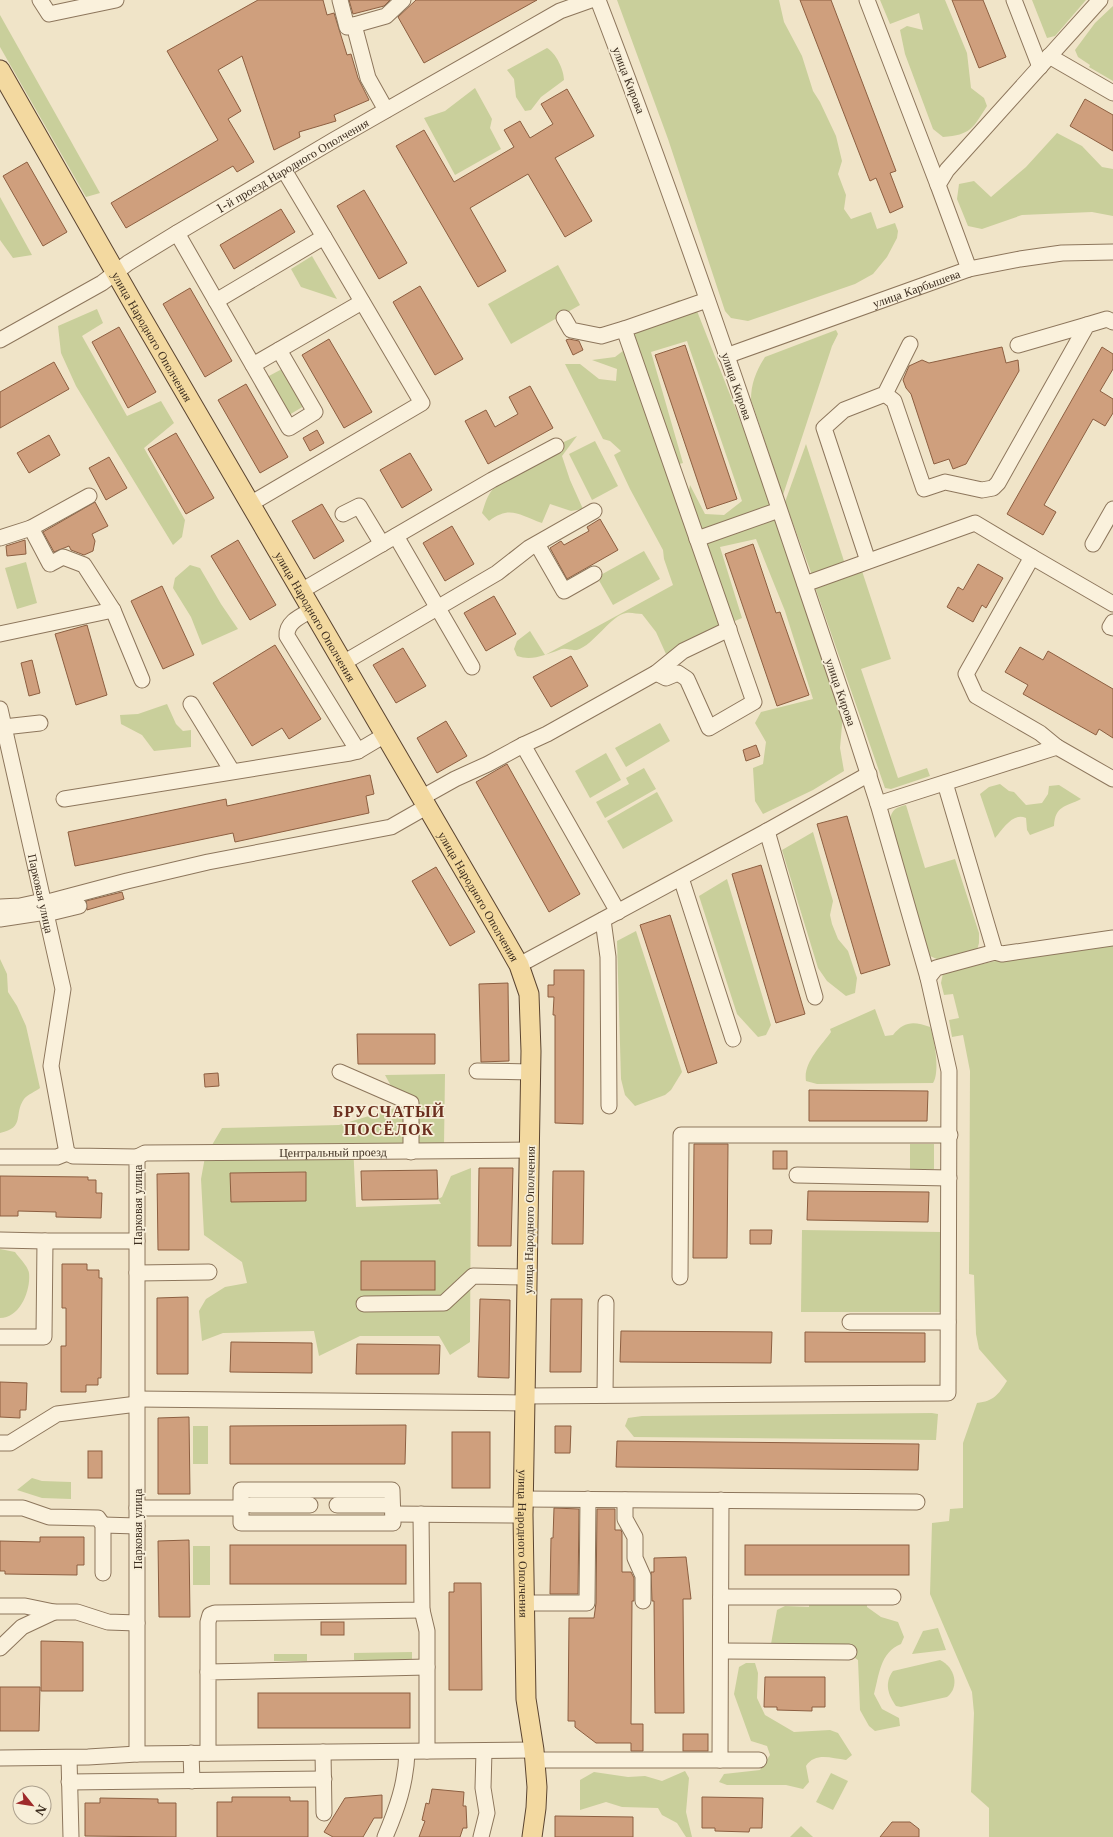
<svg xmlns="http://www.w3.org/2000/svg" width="1113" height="1837" font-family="'Libre Baskerville',serif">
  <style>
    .green { fill: #c9cf9b; fill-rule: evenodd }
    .building { fill: #cf9f7d; stroke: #8d5f41 }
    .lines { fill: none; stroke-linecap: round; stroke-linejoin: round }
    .minor-casing { stroke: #8d765c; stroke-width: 17 }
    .major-casing { stroke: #5b4430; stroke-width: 21 }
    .minor { stroke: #faf1dc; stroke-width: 15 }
    .major { stroke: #f3d9a0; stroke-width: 19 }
    .labels { text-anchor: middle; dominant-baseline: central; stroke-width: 3.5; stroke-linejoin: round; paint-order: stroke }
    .street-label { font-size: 12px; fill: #3d2e20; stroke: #f7eed8 }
    .district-label { font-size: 16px; font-weight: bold; letter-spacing: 1px; fill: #6b2e1e; stroke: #f7eed8 }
  </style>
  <rect width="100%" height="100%" fill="#f0e4c8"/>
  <!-- green -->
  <g class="green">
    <path d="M617 0H779L784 22 802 56 813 91 820 102 836 136 842 161 838 174 846 195 844 209 851 219 871 212 877 229 895 223 898 231 897 238 887 257 873 274 855 284 748 321 731 318 725 311 668 139Z"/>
    <path d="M880 0H945L967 53 971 88 984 98 987 106C973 128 971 135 943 137L933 129 905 54 900 30 907 26 923 30 919 13 890 24Z"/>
    <path d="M1032 0H1086L1055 36 1047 38Z"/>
    <path d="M1113 6V81L1089 67 1090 65 1078 57 1075 50 1095 23Z"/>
    <path d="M0 15 100 193 86 197 0 47Z"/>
    <path d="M547 48C556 53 564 70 564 80L541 97 531 110 525 111 516 97 514 79 507 70Z"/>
    <path d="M475 88 492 119 490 128 501 149 455 175 424 118 445 111Z"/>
    <path d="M1057 133 1082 146 1102 167 1113 169V216L1092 212 1022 215 982 229 968 226 957 199 959 184 974 181 991 197 1026 167Z"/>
    <path d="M0 197 32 255 13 258 0 240Z"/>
    <path d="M312 256 337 299 301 287 291 269Z"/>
    <path d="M558 265 580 305 511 344 488 304Z"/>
    <path d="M679 300 697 311 770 496 843 714 840 748 844 771 813 790 763 814 755 801 753 768 763 764 766 742 755 723 761 712 813 699 785 611 756 539 720 547 742 618 730 623 688 497 690 485 705 514 724 515 742 501 687 341 651 352 683 463 669 467 722 626 666 654 656 632 642 614C637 614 631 612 626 613 611 615 594 645 577 650 571 651 565 647 559 650 545 655 532 661 517 656L514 649 517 641 530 631 545 655 673 585 664 559 663 550 630 489 614 455 621 451 610 441 603 439 565 364H580L599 379 616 381 617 369 592 360 615 357 636 341 631 322Z"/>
    <path d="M97 309 103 323 82 336 127 416 161 401 174 423 144 448 185 520 182 537 173 545 76 386 61 353 58 326Z"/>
    <path d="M836 330 838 334 832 346 783 495 751 400C751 384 756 371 765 357Z"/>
    <path d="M282 369 304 406 289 415 267 377Z"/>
    <path d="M577 436 562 456 570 480 583 509 571 511 550 504 542 523C519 515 510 505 489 521L482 513C484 507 486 499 490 493 504 474 555 445 577 436Z"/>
    <path d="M595 441 618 486 592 500 569 454Z"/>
    <path d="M806 444 844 561 843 564 812 575 785 502Z"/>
    <path d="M644 551 660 579 613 605 597 577Z"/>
    <path d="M26 562 37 603 17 609 5 568Z"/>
    <path d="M190 565 200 568 221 604 238 629 202 645 191 617 173 588 175 578Z"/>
    <path d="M862 571 891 659 861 669 898 778 927 768 930 776 891 789 885 788 815 587Z"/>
    <path d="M167 704 176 724 183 731 191 730V747L154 751 142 735 121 724 120 715 138 714Z"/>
    <path d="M660 723 670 741 626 767 615 748Z"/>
    <path d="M606 753 621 780 590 798 575 771Z"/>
    <path d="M644 768 656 789 605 818 596 802 629 784 626 778Z"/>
    <path d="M1000 784 1009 791 1014 792 1026 805 1042 803 1048 794 1049 786 1059 785 1081 799C1065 807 1055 806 1054 826L1030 835 1027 830 1026 818C1013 812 1003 829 995 838L980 794 989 787Z"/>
    <path d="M657 792 673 821 623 849 607 821Z"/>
    <path d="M906 805 925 868 955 859 979 933V943L977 950 939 960 930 956 890 819C892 809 897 807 906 805Z"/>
    <path d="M813 832 833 901 830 915 832 924 838 939 848 951 857 978 855 993 846 996 827 981 818 968 782 850Z"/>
    <path d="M727 879 771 1025 766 1035 758 1037 737 1014 699 896Z"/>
    <path d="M636 931 682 1072 671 1090 665 1095 635 1106 625 1095 621 1079 617 941Z"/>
    <path d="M1113 946V1837H989V1808L971 1792 974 1713 972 1692 930 1594 932 1523 949 1521 950 1509 963 1508V1443L977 1403C994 1401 998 1395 1007 1381L979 1349 976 1334 974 1275 969 1274 970 1071 963 1035 952 1037 949 1020 959 1018 953 994 944 995 941 983 943 973 1013 957 1027 958Z"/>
    <path d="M0 959 7 974 8 992 17 1006 26 1026 40 1088C36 1091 27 1095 24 1099 13 1115 26 1127 0 1133Z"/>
    <path d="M875 1009 885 1036 893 1035C904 1021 914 1021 930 1027 935 1040 940 1072 933 1083L817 1084 806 1081C803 1063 821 1046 831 1032L830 1029Z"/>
    <path d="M445 1074 444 1145 353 1144 356 1207 441 1204 438 1199 442 1197 451 1176 471 1168 470 1342 450 1355 439 1336H360L319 1356 314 1331 223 1333 202 1341 199 1311 206 1299 225 1287 247 1283 242 1262 204 1235 201 1179 205 1157 222 1128 339 1125 402 1106 385 1075ZM306 1172V1201L231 1202V1173ZM361 1261H435V1290H361Z"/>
    <rect x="910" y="1144" width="24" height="25"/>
    <path d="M802 1230 941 1232V1312H801Z"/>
    <path d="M0 1249 15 1252C19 1258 28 1266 29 1273 31 1290 20 1318 0 1318Z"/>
    <path d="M932 1413 938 1414 936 1440 634 1437 625 1426 628 1418 642 1416Z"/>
    <rect x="193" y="1426" width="15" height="38"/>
    <path d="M32 1478 42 1481 71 1482V1499L42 1498 17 1490Z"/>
    <rect x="193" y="1546" width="17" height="39"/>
    <path d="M809 1604H867V1607L881 1617 898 1622 904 1637 901 1644C880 1652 879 1676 874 1694L882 1709 899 1718 900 1726 875 1731 869 1726 860 1710 858 1660 839 1647 771 1644 777 1610 785 1606 809 1607Z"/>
    <path d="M938 1628 946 1650 912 1654 923 1631Z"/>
    <path d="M412 1652V1660H354V1653Z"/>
    <rect x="274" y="1654" width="33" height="7"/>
    <path d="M940 1660C955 1667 960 1687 947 1697L901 1707 896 1706C888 1695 884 1683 893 1671Z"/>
    <path d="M746 1663H755L758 1673 757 1698 765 1715 794 1732 830 1730 838 1733 852 1755 846 1760C831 1758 815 1752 806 1766L809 1782 803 1789 786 1785H727L719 1782 724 1774 760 1770 770 1755 767 1746 751 1741 734 1694 739 1667Z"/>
    <path d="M685 1771 689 1778 686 1812 692 1837H686L677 1823 662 1815 658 1808 622 1807 606 1802 580 1810V1780L594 1772 628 1777 645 1776 662 1781Z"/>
    <path d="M831 1773 848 1781 833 1810 816 1802Z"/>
    <path d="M801 1826 813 1837H790Z"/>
  </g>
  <!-- building -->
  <g class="building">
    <path d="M258 0H323L327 15 334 13 347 55 351 54 358 78 369 100 334 115 336 121 299 132 300 137 274 150 242 56 218 70 241 111 228 119 254 162 237 172 233 166 126 228 111 203 218 140 167 51Z"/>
    <path d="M349 0H390L384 6 353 14Z"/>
    <path d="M416 0H537L424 63 398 17Z"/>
    <path d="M800 0H831L896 171 890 173 903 207 890 213 876 178 870 181Z"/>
    <path d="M952 0H983L1006 57 979 68Z"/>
    <path d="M567 89 594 136 555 158 592 221 565 237 528 174 470 208 506 271 478 287 396 146 424 130 454 182 514 147 504 130 520 121 530 138 553 124 541 104Z"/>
    <path d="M1085 99 1113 115V151L1070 126Z"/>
    <path d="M27 162 67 232 43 246 3 176Z"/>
    <path d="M364 190 407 263 379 279 337 206Z"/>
    <path d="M281 209 295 232 234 269 220 245Z"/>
    <path d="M420 286 463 359 435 375 393 302Z"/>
    <path d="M190 288 232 361 205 377 163 304Z"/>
    <path d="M119 327 156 392 128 408 92 342Z"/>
    <path d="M329 339 372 412 344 428 302 355Z"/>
    <path d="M569 339 579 341 583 350 573 355 566 340Z"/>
    <path d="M685 345 737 499 707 509 655 355Z"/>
    <path d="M1002 347 1006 363 1018 360 1019 371 966 464 953 469 949 459 934 464 911 394 906 388 903 380 909 366 922 360 929 363Z"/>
    <path d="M1102 347 1113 354V369L1100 391 1113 399V413L1105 426 1093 419 1044 505 1056 512 1043 535 1007 514Z"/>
    <path d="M54 362 69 389 0 428V392Z"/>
    <path d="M246 384 288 457 260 473 218 400Z"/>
    <path d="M530 386 553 428 488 464 465 421 486 410 495 427 518 414 509 397Z"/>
    <path d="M317 430 324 443 310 451 303 438Z"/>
    <path d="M176 433 214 498 186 514 148 449Z"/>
    <path d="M49 435 60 455 29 473 17 453Z"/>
    <path d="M410 453 432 490 402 508 380 470Z"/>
    <path d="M109 457 127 488 106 500 89 468Z"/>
    <path d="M95 502 108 526 92 534 95 541 93 551 84 555 71 550 69 546 54 552 43 532Z"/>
    <path d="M322 504 344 541 314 559 292 521Z"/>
    <path d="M600 519 618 550 567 579 550 548 561 541 564 545 589 531 587 527Z"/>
    <path d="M452 526 474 564 445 581 423 543Z"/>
    <path d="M25 540 26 554 7 556 6 546Z"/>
    <path d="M238 540 276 605 250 620 211 556Z"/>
    <path d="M753 544 776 613 780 612 809 695 777 706 725 554Z"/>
    <path d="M978 564 1003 578 986 608 982 605 973 622 947 607 958 587 963 590Z"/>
    <path d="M162 586 194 655 163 669 131 601Z"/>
    <path d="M494 596 516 634 486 651 464 613Z"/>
    <path d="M87 625 107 695 76 705 55 634Z"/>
    <path d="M275 645 321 719 289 739 282 728 252 746 213 683Z"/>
    <path d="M1020 647 1043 660 1048 651 1113 689V738L1099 729 1096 735 1023 694 1028 685 1005 672Z"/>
    <path d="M403 648 426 686 396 703 373 665Z"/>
    <path d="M571 656 588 686 551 707 533 677Z"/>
    <path d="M32 660 40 693 29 696 21 663Z"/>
    <path d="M446 721 467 756 437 773 417 738Z"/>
    <path d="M756 745 760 756 746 761 743 750Z"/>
    <path d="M507 764 580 894 549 912 476 782Z"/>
    <path d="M370 775 374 794 366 796 369 813 235 842 233 833 75 866 68 832 226 799 227 806Z"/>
    <path d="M847 816 890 965 861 974 817 824Z"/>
    <path d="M761 865 805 1014 776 1023 732 874Z"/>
    <path d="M436 867 475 932 450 946 412 881Z"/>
    <path d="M122 892 124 899 87 910 86 901Z"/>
    <path d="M670 915 717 1063 688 1073 640 925Z"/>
    <path d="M554 970H584L583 1124 555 1123V1015H553L554 997H548V985H554Z"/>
    <path d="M508 983 509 1061 481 1062 479 984Z"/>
    <path d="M357 1034H435V1064H358Z"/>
    <path d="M218 1073 219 1086 205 1087 204 1074Z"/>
    <path d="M809 1090 928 1091 927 1121H809Z"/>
    <path d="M694 1144H728L727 1258H693Z"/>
    <rect x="773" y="1151" width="14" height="18"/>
    <path d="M479 1168H513L511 1246H478Z"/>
    <path d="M437 1170 438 1199 362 1200 361 1171Z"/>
    <path d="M553 1171H584L583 1244H552Z"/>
    <path d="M306 1172V1201L231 1202 230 1173Z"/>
    <path d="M189 1173V1250H158L157 1174Z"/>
    <path d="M0 1176 88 1177V1180H96V1193H102L101 1218 56 1217V1212L18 1211V1216H0Z"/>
    <path d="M808 1191 929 1192 928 1222 807 1220Z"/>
    <path d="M750 1230H772L771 1244H750Z"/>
    <rect x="361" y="1261" width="74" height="29"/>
    <path d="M62 1264H87V1270H99V1278H102L101 1378H98V1385H86V1392H61V1346H66V1308H62Z"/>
    <path d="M188 1297V1374H157V1298Z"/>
    <path d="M480 1299 510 1300 509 1378 478 1377Z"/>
    <path d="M551 1299H582L581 1372H550Z"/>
    <path d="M621 1331 772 1332 771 1363 620 1362Z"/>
    <path d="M805 1332 925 1333V1362H805Z"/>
    <path d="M231 1342 312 1343V1373L230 1372Z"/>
    <path d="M357 1344 440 1345 439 1374H356Z"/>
    <path d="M0 1382 27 1383 26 1410H20V1418L0 1417Z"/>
    <path d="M189 1417 190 1494H158V1418Z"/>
    <path d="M406 1425 405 1464H230V1426Z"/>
    <path d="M555 1426H571L570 1453H555Z"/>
    <rect x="452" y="1432" width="38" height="56"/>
    <path d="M617 1441 919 1444 918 1470 616 1467Z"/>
    <rect x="88" y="1451" width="14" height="27"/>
    <path d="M554 1508 579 1509 578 1594H550L551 1538H553Z"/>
    <path d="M597 1509H615V1530H621L622 1533V1572H631L634 1578V1601H632L631 1724H643V1751H631V1743H596L575 1727V1721H568L569 1618H594L596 1603Z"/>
    <path d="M40 1537H84V1565H77V1575L5 1574V1571H0V1541L40 1542Z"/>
    <path d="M189 1540 190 1617H159L158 1541Z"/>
    <rect x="230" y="1545" width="176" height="39"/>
    <rect x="745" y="1545" width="164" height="30"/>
    <path d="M686 1557 691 1599H683L684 1713H655L654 1601H652L651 1572H654V1558Z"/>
    <path d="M454 1583H481L482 1690H449V1592H454Z"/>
    <rect x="321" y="1622" width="23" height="13"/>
    <path d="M41 1641 83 1642V1691H41Z"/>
    <path d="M765 1677H825V1707H812V1711L777 1710V1707H764Z"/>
    <path d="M0 1687H40L39 1731H0Z"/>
    <rect x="258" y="1693" width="152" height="35"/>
    <rect x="683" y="1734" width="25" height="17"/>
    <path d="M432 1789 464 1792 463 1806H466L467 1828H463L460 1837H419L425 1821 422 1820 426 1803 429 1804Z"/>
    <path d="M382 1795V1818H374L363 1837H333L324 1832 345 1798Z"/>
    <path d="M232 1797H290V1801H308V1837H217V1802H232Z"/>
    <path d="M702 1797 763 1798 762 1828H750L749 1832 715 1831V1828H702Z"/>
    <path d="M100 1798 158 1799V1803H176V1837L85 1836V1803H100Z"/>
    <path d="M555 1816 633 1817V1837H555Z"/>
    <path d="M892 1822H910L919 1829V1837H880Z"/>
  </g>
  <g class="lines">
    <defs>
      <g id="minor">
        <path d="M40 0 49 14 116 0"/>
        <path d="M340 0 347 27 386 16 403 0"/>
        <path d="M867 0 938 185"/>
        <path d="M1014 0 1040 67"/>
        <path d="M354 25 368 78 386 110"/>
        <path d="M1049 56 1113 93"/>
        <path d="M284 170 324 237"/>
        <path d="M177 233 289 428 315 412 279 350"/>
        <path d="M969 269 938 185 947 170 1100 0"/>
        <path d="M216 301 324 237 422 403 250 504"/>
        <path d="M564 318 571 330 601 336 624 329"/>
        <path id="s1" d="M0 340 102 283 128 263 177 233 334 140 560 11 591 0"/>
        <path d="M1018 345 1087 325"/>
        <path id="s2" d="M726 356 969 269 1020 259 1062 253 1113 252"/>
        <path d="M253 365 362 302"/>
        <path d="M885 394 894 401 924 489 945 482 982 490 993 488 998 483 1087 325 1107 319 1113 322"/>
        <path d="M343 514 359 506 382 544"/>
        <path d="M31 528 50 564 63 557 84 565 113 610 142 680"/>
        <path d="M396 536 472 667"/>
        <path d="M0 538 31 528 89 496"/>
        <path d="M697 539 779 510"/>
        <path d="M537 544 564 591 594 574"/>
        <path d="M1093 544 1113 509"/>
        <path d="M868 561 824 428 844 410 885 394 910 344"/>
        <path d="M805 584 975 523 1032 557"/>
        <path d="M301 591 492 480 556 446"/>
        <path d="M1113 604 1032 557 966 674 976 696 1040 733 1057 747 1113 779"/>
        <path d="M312 610C301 616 286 622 287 636L358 751"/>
        <path d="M1113 622 1110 627 1113 628"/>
        <path d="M0 634 113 610"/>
        <path d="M343 663 497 573 529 548 594 511"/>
        <path d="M656 673 666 678 678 673 687 679 709 728 754 702 624 329 707 300"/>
        <path d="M191 704 232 771"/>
        <path id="s3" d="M0 709 63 989 51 1066 67 1153"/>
        <path d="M4 727 40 723"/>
        <path d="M523 745 618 912"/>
        <path d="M945 783 995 952"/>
        <path d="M421 798 455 779 488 764 523 745 547 734 656 673 683 651 729 629"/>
        <path d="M64 799 350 753 358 751 385 735"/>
        <path d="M878 804 1057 747"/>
        <path d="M767 831 815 997"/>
        <path d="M681 878 733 1039"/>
        <path d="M44 903 127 881 208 862 391 827 426 807"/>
        <path d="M0 907 20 906 43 901"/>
        <path d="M46 914 79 906"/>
        <path d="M0 919 46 912"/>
        <path d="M603 920 608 957 609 1106"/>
        <path d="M519 965 767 831 869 774"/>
        <path d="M928 978 936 968 995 952 1002 954 1113 938"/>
        <path d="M477 1071 531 1072"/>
        <path d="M340 1072 411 1103V1152"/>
        <path d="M67 1153 73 1156 137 1157V1754"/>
        <path d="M0 1157H57L67 1153"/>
        <path id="s4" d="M137 1157 145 1153 530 1150"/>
        <path d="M797 1175 949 1178"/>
        <path d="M0 1240 45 1241"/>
        <path d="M137 1273 209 1272"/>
        <path d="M680 1277 681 1135H950"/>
        <path d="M364 1304 444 1303 473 1276 528 1277"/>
        <path d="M850 1322H948"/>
        <path d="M0 1337H44L45 1241H137"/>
        <path d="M605 1395 606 1303"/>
        <path d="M525 1396 948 1393 949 1071 928 978 878 804 855 733C772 488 691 242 598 0"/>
        <path d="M137 1399 525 1403"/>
        <path d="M0 1443H10L57 1414 137 1404"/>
        <path d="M241 1490H392L393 1523H241Z"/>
        <path d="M523 1499 917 1502"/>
        <path d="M625 1500V1519L635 1537V1558L643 1576V1601"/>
        <path d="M251 1505H310"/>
        <path d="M337 1505H392"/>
        <path d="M0 1508H23L49 1517 98 1518 103 1525V1573"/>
        <path d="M137 1508H241"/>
        <path d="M393 1514 523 1515"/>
        <path d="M103 1525 137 1526"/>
        <path d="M721 1597H893"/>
        <path d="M524 1603H587L588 1499"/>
        <path d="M0 1606H25L54 1612H77L108 1622 137 1623"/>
        <path d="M422 1610 427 1631V1751"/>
        <path d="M0 1648 22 1627 54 1612"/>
        <path d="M721 1651 849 1652"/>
        <path d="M208 1672V1622L210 1615 215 1613 422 1610 421 1514"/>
        <path d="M323 1752 324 1813"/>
        <path d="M191 1753 192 1781"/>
        <path d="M208 1753V1672L427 1667"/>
        <path d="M0 1758 88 1757 137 1754 534 1750"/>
        <path d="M69 1758 71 1837"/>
        <path d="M535 1760H759"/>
        <path d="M720 1760 721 1500"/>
        <path d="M69 1782 324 1779"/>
        <path d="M385 1837C397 1809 406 1783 407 1752"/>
        <path d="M481 1837 487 1813 483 1788 484 1751"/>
      </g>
      <g id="major">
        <path id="s5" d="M0 70 133 303 503 937 519 965 529 994 531 1051 523 1515 526 1699 534 1750 537 1787 536 1808 532 1837"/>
      </g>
    </defs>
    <!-- minor casing -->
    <use href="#minor" class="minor-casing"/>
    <!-- major casing -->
    <use href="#major" class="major-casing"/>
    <!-- minor -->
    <use href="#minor" class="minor"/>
    <!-- major -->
    <use href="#major" class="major"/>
  </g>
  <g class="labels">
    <!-- street labels -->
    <g class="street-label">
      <text transform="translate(629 80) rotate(69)">улица Кирова</text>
      <text stroke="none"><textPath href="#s1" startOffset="341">1-й проезд Народного Ополчения</textPath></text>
      <text stroke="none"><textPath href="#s2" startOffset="202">улица Карбышева</textPath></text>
      <text stroke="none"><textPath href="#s5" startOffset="307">улица Народного Ополчения</textPath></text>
      <text transform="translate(737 386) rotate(71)">улица Кирова</text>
      <text stroke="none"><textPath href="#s5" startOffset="631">улица Народного Ополчения</textPath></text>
      <text transform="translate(841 692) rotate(71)">улица Кирова</text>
      <text stroke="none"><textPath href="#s3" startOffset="189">Парковая улица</textPath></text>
      <text stroke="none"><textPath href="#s5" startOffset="955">улица Народного Ополчения</textPath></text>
      <text stroke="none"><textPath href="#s4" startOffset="197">Центральный проезд</textPath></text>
      <text transform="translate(137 1205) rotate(-90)">Парковая улица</text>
      <text transform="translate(529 1220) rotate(-89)">улица Народного Ополчения</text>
      <text transform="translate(137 1529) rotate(-90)">Парковая улица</text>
      <text stroke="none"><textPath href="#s5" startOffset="1615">улица Народного Ополчения</textPath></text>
    </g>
    <!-- district labels -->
    <g class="district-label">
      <text x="389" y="1111">БРУСЧАТЫЙ<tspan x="389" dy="18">ПОСЁЛОК</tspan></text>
    </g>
  </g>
  <!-- north arrow -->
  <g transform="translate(32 1805) rotate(120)"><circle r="19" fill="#f7eed8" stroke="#ada18e"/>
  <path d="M0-3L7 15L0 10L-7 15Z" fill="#9e2a2b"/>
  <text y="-6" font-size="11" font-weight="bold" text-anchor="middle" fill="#3d2e20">N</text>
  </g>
</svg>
